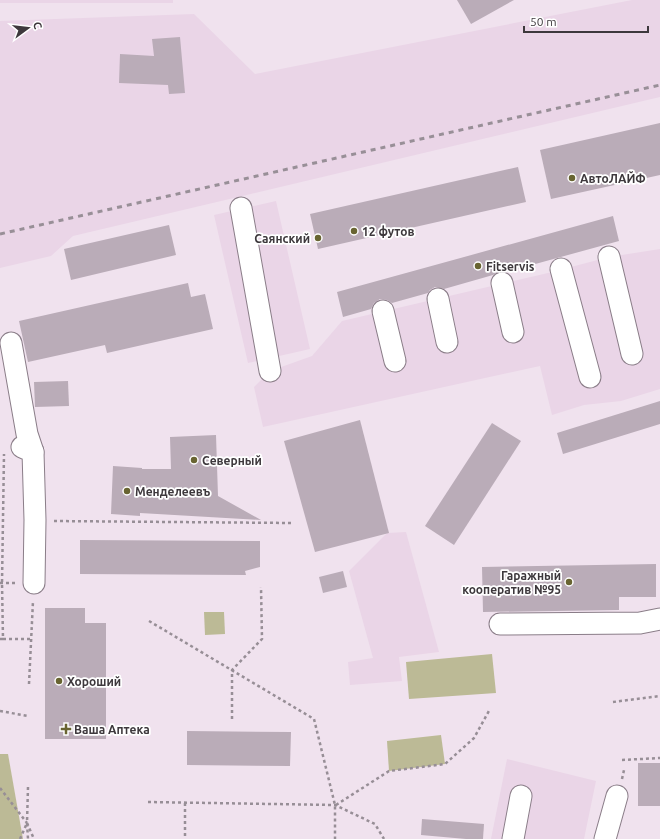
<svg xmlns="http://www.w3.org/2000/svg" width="660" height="839" font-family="Ubuntu,sans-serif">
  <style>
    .built { fill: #ead5e7 }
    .green { fill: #bcba96 }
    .building { fill: #baacb8 }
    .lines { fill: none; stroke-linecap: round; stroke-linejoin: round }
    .minor-casing { stroke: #8a7d88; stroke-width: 23 }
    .path { stroke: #978e96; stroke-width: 2.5; stroke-dasharray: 3 3; stroke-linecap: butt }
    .minor { stroke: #fff; stroke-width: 21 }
    .rail { stroke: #988f97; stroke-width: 3; stroke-dasharray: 5 5; stroke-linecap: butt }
    .poi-dot { fill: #686431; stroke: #fff; stroke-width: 1.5 }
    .labels { text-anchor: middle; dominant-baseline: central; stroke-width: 3.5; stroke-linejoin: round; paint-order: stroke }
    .poi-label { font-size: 12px; font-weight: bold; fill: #3d383c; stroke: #fff; text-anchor: start }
  </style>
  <rect width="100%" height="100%" fill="#f0e2ee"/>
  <!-- built -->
  <g class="built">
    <rect x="0" y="0" width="173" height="3"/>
    <path d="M632 0H660V97L73 236 51 256 0 268V21L194 14 255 74Z"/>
    <path d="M276 201 310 349 248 363 214 215Z"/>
    <path d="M660 249V389L621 401 584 405 552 415 540 366 263 427 254 387 270 371 312 356 342 321 548 273 609 257Z"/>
    <path d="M406 532 439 652 399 657 402 681 350 685 348 662 373 658 349 571 387 533Z"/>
    <path d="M507 759 596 781 584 839H491Z"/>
  </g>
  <!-- green -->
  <g class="green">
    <path d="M204 612H224L225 634 205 635Z"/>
    <path d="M492 654 496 693 409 699 406 662Z"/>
    <path d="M441 735 445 764 389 771 387 741Z"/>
    <path d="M0 754H8L23 839H0Z"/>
  </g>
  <!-- building -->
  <g class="building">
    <path d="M457 0H514L471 24Z"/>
    <path d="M180 37 185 93 169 94 168 85 119 83 120 54 154 56 152 39Z"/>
    <path d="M660 123V175L551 199 540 150Z"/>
    <path d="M518 167 526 202 318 249 310 214Z"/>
    <path d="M613 216 619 241 506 272 499 271 493 275 444 289 435 287 430 290 428 293 392 303 387 300 380 299 374 303 371 309 343 317 337 292Z"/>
    <path d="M169 225 176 255 71 280 64 249Z"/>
    <path d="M188 283 191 297 205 294 213 329 107 353 105 345 28 362 19 321Z"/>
    <path d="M68 381 69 406 35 407 34 382Z"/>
    <path d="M660 401V424L563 454 557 433Z"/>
    <path d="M360 420 389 533 315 552 284 441Z"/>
    <path d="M492 423 521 441 454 545 425 526Z"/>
    <path d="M216 435 218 496 261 520 140 513V516L111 514 113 466 142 468V469H171L170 437Z"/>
    <path d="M80 540 260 541V567L245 571 246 575 80 574Z"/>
    <path d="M656 564V597H619V610L483 612 482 567Z"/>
    <path d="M343 571 347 587 323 593 319 577Z"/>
    <path d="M45 608H85V623H106V739H45Z"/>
    <path d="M187 731 291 732 290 766 187 765Z"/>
    <rect x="638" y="763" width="22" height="43"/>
    <path d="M422 819 484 824 483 839H466L421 835Z"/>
  </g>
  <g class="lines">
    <defs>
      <g id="minor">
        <path d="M241 208 270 371"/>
        <path d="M609 257 632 354"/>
        <path d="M561 269 590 377"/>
        <path d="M502 283 513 332"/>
        <path d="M438 299 447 342"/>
        <path d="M383 311 395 361"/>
        <path d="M11 343 27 434 33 452"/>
        <path d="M22 447 33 452 35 520 34 583"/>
        <path d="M500 624 640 623 660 619"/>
        <path d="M513 839 521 796"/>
        <path d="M605 839 617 796"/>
      </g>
    </defs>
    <!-- minor casing -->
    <use href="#minor" class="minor-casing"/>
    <!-- path -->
    <g class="path">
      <path d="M54 521 293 523"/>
      <path d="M0 583H15"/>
      <path d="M149 621 314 719 335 805V839"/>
      <path d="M0 639H3L2 583 4 454"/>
      <path d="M3 639H32"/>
      <path d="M29 684 33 601"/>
      <path d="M613 702 660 696"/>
      <path d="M0 711 28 716"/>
      <path d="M232 719V670L262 639 261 587"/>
      <path d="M622 760 660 758"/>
      <path d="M622 779 624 770"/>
      <path d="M28 787 27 823 34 839"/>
      <path d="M0 788 27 823"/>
      <path d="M148 802 335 805 375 824 384 839"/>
      <path d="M185 803V839"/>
      <path d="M336 805 389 771 445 764 474 738 490 709"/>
      <path d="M20 839 27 823 28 839"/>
    </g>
    <!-- minor -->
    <use href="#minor" class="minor"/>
    <!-- rail -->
    <path class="rail" d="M0 234 660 85"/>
  </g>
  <!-- markers -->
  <g class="poi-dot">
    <circle cx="572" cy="178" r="4"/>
    <circle cx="354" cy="231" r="4"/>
    <circle cx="318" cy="238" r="4"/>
    <circle cx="478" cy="266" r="4"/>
    <circle cx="194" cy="460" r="4"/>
    <circle cx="127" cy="491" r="4"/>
    <circle cx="569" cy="582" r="4"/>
    <circle cx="59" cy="681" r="4"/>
    <path d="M64 723h4v4h4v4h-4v4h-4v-4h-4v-4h4z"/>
  </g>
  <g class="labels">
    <!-- poi labels -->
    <g class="poi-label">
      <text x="580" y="178">АвтоЛАЙФ</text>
      <text x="362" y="231">12 футов</text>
      <text x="310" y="238" text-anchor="end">Саянский</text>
      <text x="486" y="266">Fitservis</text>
      <text x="202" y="460">Северный</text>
      <text x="135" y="491">Менделеевъ</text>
      <text x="561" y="575" text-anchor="end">Гаражный<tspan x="561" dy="14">кооператив №95</tspan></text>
      <text x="67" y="681">Хороший</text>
      <text x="74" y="729">Ваша Аптека</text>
    </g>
  </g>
  <!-- north arrow -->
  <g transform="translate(28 28) rotate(75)" stroke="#ffffff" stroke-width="3" paint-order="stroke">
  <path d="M0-3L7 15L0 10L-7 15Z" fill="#3d383c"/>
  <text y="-6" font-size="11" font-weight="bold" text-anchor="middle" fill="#3d383c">С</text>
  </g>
  <!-- scale -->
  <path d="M524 26v6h124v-6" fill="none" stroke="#3d383c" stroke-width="2"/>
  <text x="530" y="26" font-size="12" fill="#3d383c" stroke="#ffffff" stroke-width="3" paint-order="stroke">50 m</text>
</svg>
